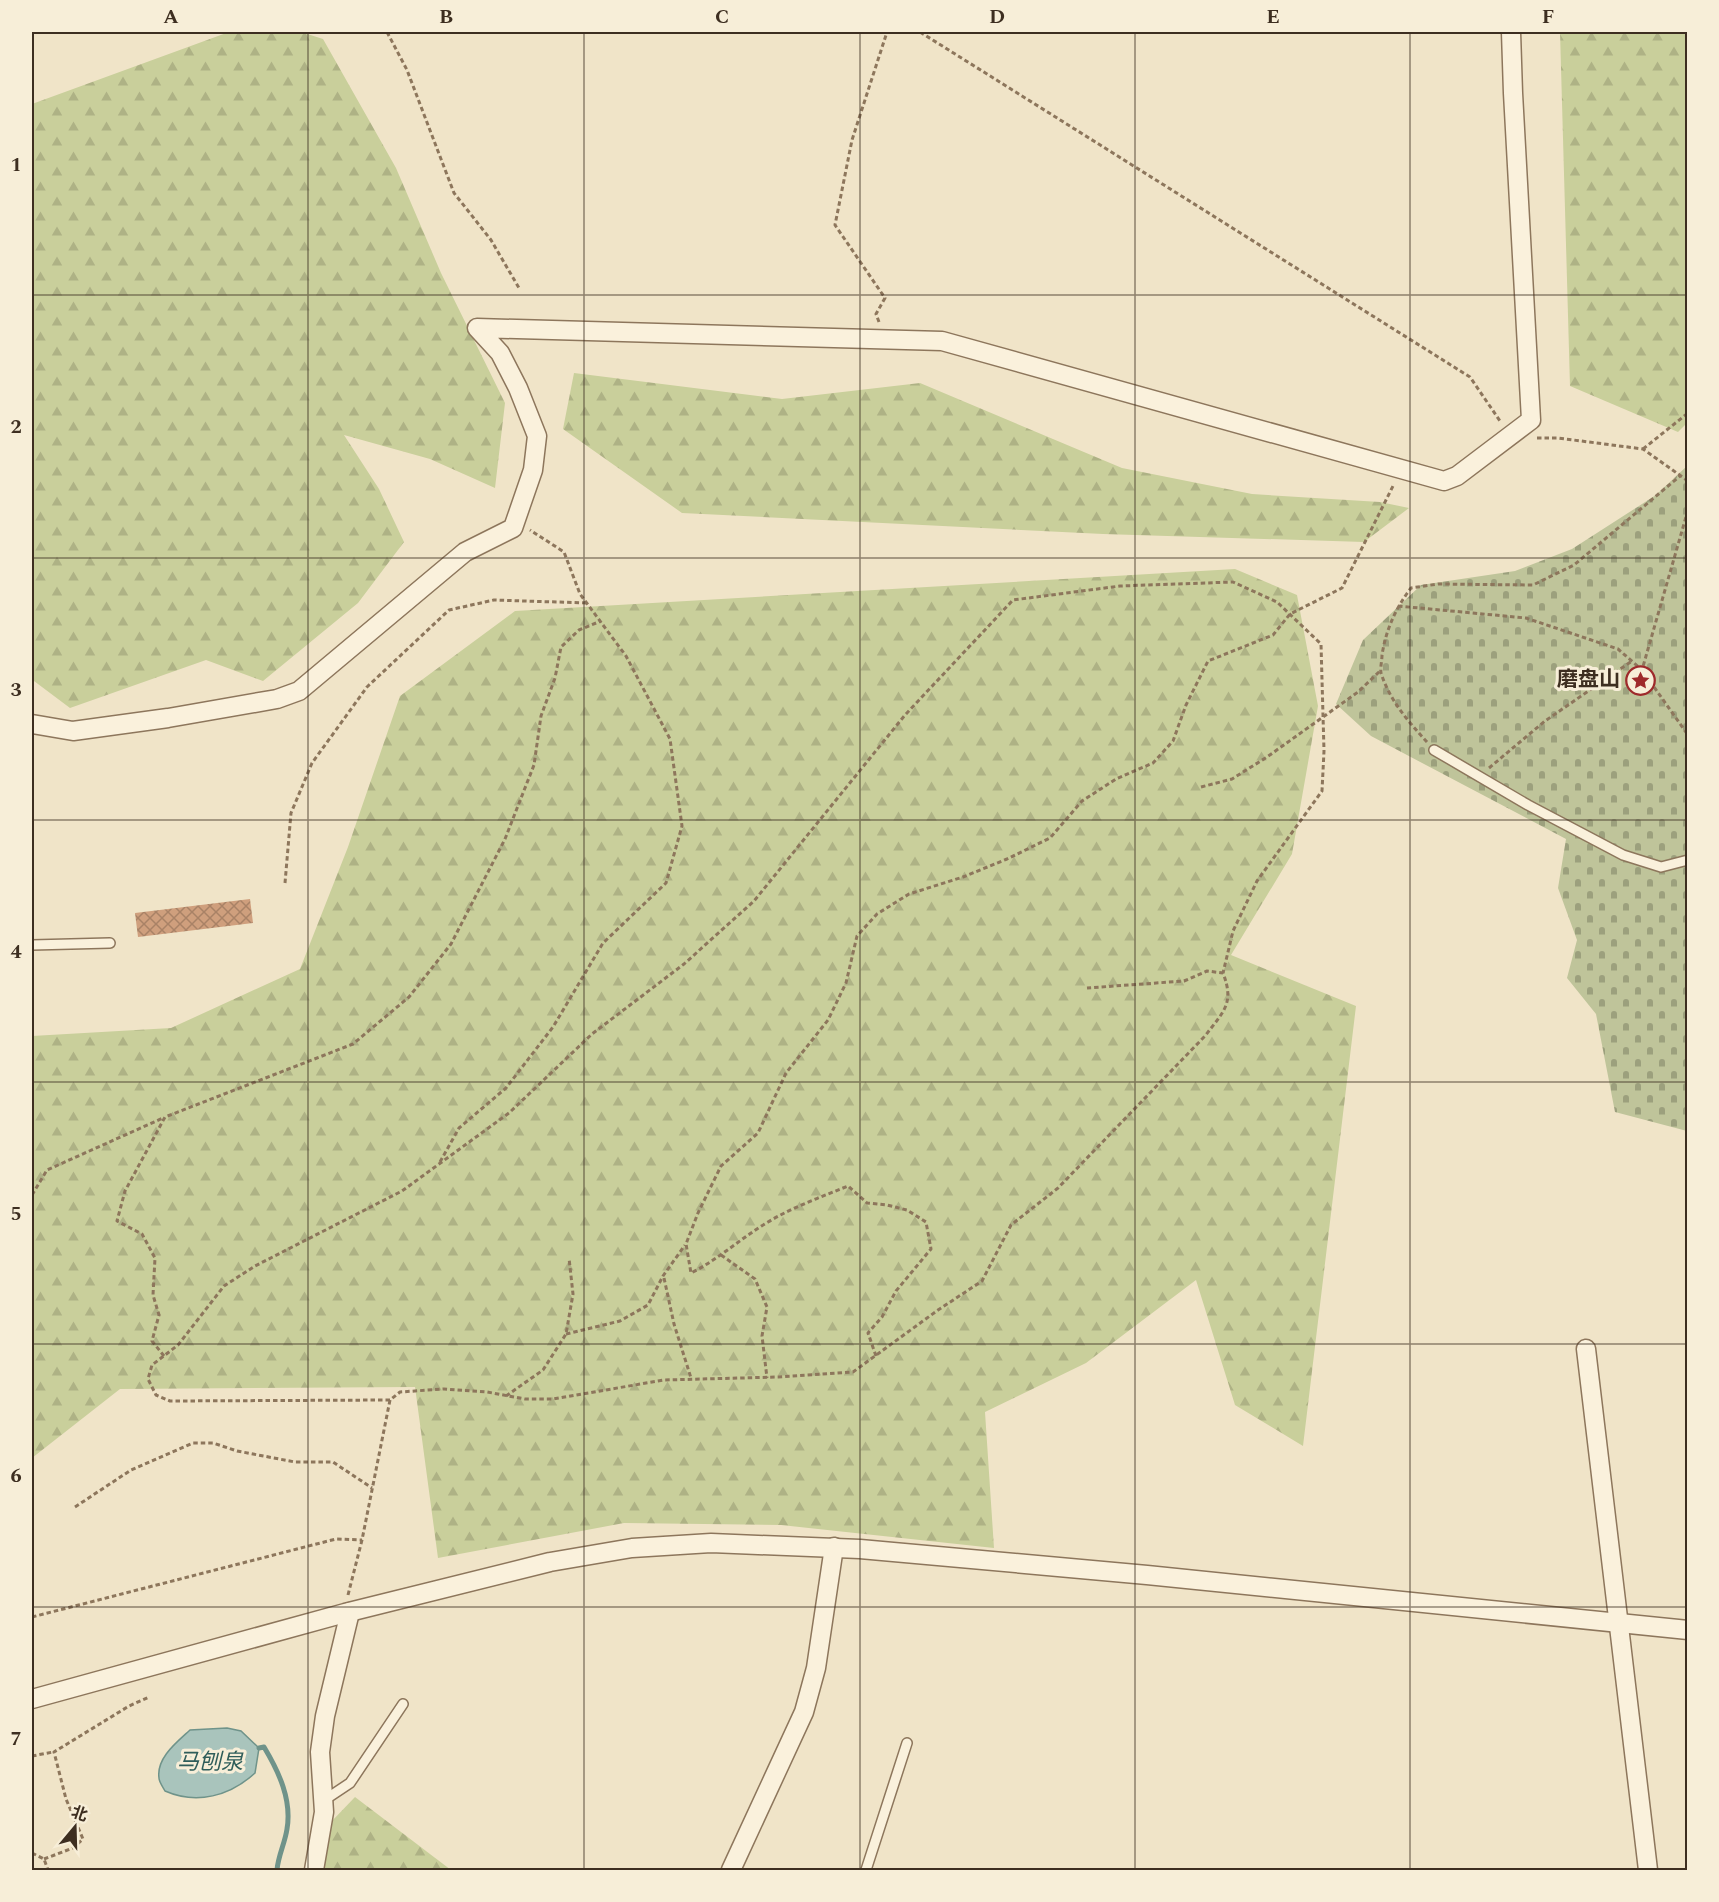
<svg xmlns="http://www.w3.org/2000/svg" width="1719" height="1902" font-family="Spectral,'Noto Sans SC',serif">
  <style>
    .forest { fill: url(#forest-firs) }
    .cemetery { fill: url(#cemetery-stones) }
    .water { fill: #a9c4bc; stroke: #6f938a; stroke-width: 1.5 }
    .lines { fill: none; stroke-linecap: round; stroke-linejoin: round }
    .stream { stroke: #6f938a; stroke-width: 5 }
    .building { fill: url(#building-cross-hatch) }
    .service-casing { stroke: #8d765c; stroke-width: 12 }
    .minor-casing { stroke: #8d765c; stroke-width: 21 }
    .path { stroke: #8d765c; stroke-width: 3; stroke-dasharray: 4.5 3; stroke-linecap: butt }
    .service { stroke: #faf1dc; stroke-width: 9 }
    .minor { stroke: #faf1dc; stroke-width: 18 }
    .grid { fill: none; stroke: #3d2e20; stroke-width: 1.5; stroke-opacity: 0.55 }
    .labels { text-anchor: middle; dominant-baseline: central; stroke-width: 6; stroke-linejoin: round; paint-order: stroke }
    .poi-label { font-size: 21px; font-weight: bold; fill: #3d2e20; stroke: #f7eed8; text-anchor: end }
    .water-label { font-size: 22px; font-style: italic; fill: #2f5d5a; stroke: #f7eed8 }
    .neatline { fill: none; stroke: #3d2e20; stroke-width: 2 }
    .grid-label { font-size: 20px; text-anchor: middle; font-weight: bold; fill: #3d2e20 }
  </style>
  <defs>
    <pattern id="forest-firs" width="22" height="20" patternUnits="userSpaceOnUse" patternTransform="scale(1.5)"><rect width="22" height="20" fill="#c9cf9b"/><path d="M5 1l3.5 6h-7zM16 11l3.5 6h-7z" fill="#aeb285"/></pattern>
    <pattern id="cemetery-stones" width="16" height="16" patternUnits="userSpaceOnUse" patternTransform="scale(1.5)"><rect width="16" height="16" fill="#bfc49a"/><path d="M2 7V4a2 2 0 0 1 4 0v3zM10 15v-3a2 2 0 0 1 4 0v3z" fill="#9ca07d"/></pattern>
    <pattern id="building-cross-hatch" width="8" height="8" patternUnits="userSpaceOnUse" patternTransform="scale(1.5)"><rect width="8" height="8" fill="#cf9f7d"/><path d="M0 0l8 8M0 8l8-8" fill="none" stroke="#a98266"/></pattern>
  </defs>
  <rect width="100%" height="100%" fill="#f0e4c8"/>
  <!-- forest -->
  <g class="forest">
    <path d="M229 32H301L323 39 396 168 441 273 505 403 495 488 430 459 344 435 379 489 404 542 358 603 263 681 206 660 70 708 34 681 32 677V104Z"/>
    <path d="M1560 32H1687L1688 422 1678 432 1570 386Z"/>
    <path d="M574 373 782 399 920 383 1122 468 1252 494 1380 502 1409 508 1364 542 1103 534 682 513 563 429Z"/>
    <path d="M1235 569 1297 595 1318 706 1292 854 1231 955 1356 1006 1303 1446 1235 1405 1196 1280 1086 1363 985 1412 994 1548 781 1525 624 1523 438 1558 415 1387 120 1389 32 1458V1036L171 1028 300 969 348 847 400 696 515 611Z"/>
    <path d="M355 1797 451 1870H322L331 1822Z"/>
  </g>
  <!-- cemetery -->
  <path class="cemetery" d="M1687 466V1131L1615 1112 1596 1014 1567 978 1577 940 1558 888 1566 839 1371 736 1336 704 1363 640 1421 585 1515 571 1572 549 1656 495Z"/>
  <!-- water -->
  <path class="water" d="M227 1728 241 1731 259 1748 255 1773C230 1796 197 1805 165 1791 163 1787 159 1782 159 1778 156 1758 177 1742 190 1730Z"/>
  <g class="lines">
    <!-- stream -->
    <path class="stream" d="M259 1748 264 1747C279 1772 292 1800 287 1829 285 1843 278 1856 277 1870"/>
  </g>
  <!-- building -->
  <path class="building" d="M250 899 253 923 138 937 135 913Z"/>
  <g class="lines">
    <defs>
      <g id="service">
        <path d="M1434 750 1528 805 1623 855 1661 867 1688 860"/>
        <path d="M32 945 110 943"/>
        <path d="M323 1801 350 1783 403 1704"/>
        <path d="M866 1870 907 1743"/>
      </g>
      <g id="minor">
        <path d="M32 724 73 731 168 718 277 699 299 691 465 552 513 528 533 470 537 436 518 388 500 353 477 328 942 341 1444 481 1457 476 1531 420 1513 93 1511 32"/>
        <path d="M1586 1349 1648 1870"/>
        <path d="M32 1699 345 1613 550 1562 632 1548 711 1543 860 1549 1147 1575 1688 1630"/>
        <path d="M314 1870 324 1812 320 1752 325 1716 350 1612"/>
        <path d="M731 1870 804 1712 816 1668 834 1547"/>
      </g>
    </defs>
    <!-- service casing -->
    <use href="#service" class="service-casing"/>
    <!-- minor casing -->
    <use href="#minor" class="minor-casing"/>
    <!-- path -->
    <g class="path">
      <path d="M387 32 407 70 454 193 491 240 519 288"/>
      <path d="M920 32 1470 377 1500 421"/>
      <path d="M879 322 876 314 885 298 835 225 852 140 887 32"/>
      <path d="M1537 438H1558L1643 449 1688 481"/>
      <path d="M1643 449 1688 413"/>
      <path d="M1688 510 1642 670 1688 735"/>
      <path d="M1398 606 1526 618 1618 649 1642 670"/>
      <path d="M1427 742C1408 721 1390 701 1381 673 1380 668 1382 661 1382 655 1386 630 1395 609 1411 588L1438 584 1533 585 1574 565 1680 476"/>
      <path d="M1489 768 1545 721 1632 661"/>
      <path d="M1201 787 1232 779 1267 757 1358 692 1380 671"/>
      <path d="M285 883 291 813 312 763 367 687 449 610 494 600 587 603"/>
      <path d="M440 1162 459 1128 506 1088 553 1027 603 943 666 883 682 826 670 739 626 656 580 594 564 552 530 530"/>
      <path d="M32 1195 47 1170 163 1118"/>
      <path d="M721 1255 755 1279 767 1307 762 1336 767 1378"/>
      <path d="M664 1278 674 1324 691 1378"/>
      <path d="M566 1334 620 1321 648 1305 663 1276 685 1245"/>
      <path d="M164 1356 152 1341 159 1315 153 1295 155 1258 142 1234 117 1221 125 1191 165 1117 353 1044 409 997 451 944 505 839 534 765 541 716 555 678 561 647 579 630 601 621"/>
      <path d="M876 1356 868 1333 882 1317 896 1291 931 1249 926 1222 907 1210 887 1205 867 1203 848 1186C821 1197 793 1207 768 1222 741 1238 719 1259 691 1273L686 1244 698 1213 721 1166 758 1133 786 1073 828 1020 846 983 857 936 877 914 909 894 963 877 1007 859 1050 838 1082 801 1116 779 1153 763 1173 741 1186 705 1208 661 1273 635 1290 614 1342 588 1393 486"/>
      <path d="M506 1396 543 1370 566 1334 573 1294 569 1258"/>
      <path d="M390 1400 170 1401 156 1395 148 1379 152 1365 178 1345 224 1286 255 1266 402 1191 509 1113 592 1034 684 964 754 901 905 715 1013 600 1120 586 1233 582 1277 602 1321 644 1324 751 1322 791 1257 881 1233 931 1223 973"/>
      <path d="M75 1507 131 1470 193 1443H213L237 1451 295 1462H333L372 1488"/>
      <path d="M348 1595 362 1540 390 1400 400 1392 444 1389 487 1392 525 1399H553L664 1380 778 1377 853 1372 938 1310 982 1281 1011 1225 1058 1188 1205 1036C1223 1012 1235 1004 1223 973L1207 971 1184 981 1087 988"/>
      <path d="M32 1617 336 1539 362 1540"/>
      <path d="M32 1756 53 1752"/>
      <path d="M32 1853 44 1859 48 1870"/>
      <path d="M44 1859 73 1848 83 1839 66 1799 54 1752 129 1706 149 1697"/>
    </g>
    <!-- service -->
    <use href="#service" class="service"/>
    <!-- minor -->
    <use href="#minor" class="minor"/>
  </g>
  <!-- grid -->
  <path class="grid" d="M308 32V1870M584 32V1870M860 32V1870M1135 32V1870M1410 32V1870M32 295H1688M32 558H1688M32 820H1688M32 1082H1688M32 1344H1688M32 1607H1688"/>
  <!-- icons -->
  <defs>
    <symbol id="sight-ring" viewBox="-11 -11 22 22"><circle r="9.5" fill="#f7eed8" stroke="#9e2a2b" stroke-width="1.5"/><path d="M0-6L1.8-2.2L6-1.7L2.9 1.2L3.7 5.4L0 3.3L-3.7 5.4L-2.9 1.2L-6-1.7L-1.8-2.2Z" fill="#9e2a2b"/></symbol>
  </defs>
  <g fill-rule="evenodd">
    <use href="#sight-ring" x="1624" y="664" width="33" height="33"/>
  </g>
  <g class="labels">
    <!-- poi labels -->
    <g class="poi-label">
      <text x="1620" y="680">磨盘山</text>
    </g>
    <!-- water labels -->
    <g class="water-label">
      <text x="210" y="1762">马刨泉</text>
    </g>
  </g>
  <!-- border -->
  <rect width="1719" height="1902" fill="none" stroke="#f7eed8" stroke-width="66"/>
  <!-- north arrow -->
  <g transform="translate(75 1827) rotate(19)" stroke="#f7eed8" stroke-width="4.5" paint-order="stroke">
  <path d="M0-4.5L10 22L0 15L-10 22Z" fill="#3d2e20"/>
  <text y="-9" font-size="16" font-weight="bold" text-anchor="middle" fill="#3d2e20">北</text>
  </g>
  <rect x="33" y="33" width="1653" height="1836" class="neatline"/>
  <g class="grid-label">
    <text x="171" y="23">A</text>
    <text x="446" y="23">B</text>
    <text x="722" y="23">C</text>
    <text x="997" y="23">D</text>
    <text x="1273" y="23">E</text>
    <text x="1548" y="23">F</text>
    <text x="16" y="171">1</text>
    <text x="16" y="433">2</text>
    <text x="16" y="696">3</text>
    <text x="16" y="958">4</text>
    <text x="16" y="1220">5</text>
    <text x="16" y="1482">6</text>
    <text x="16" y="1745">7</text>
  </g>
</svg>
